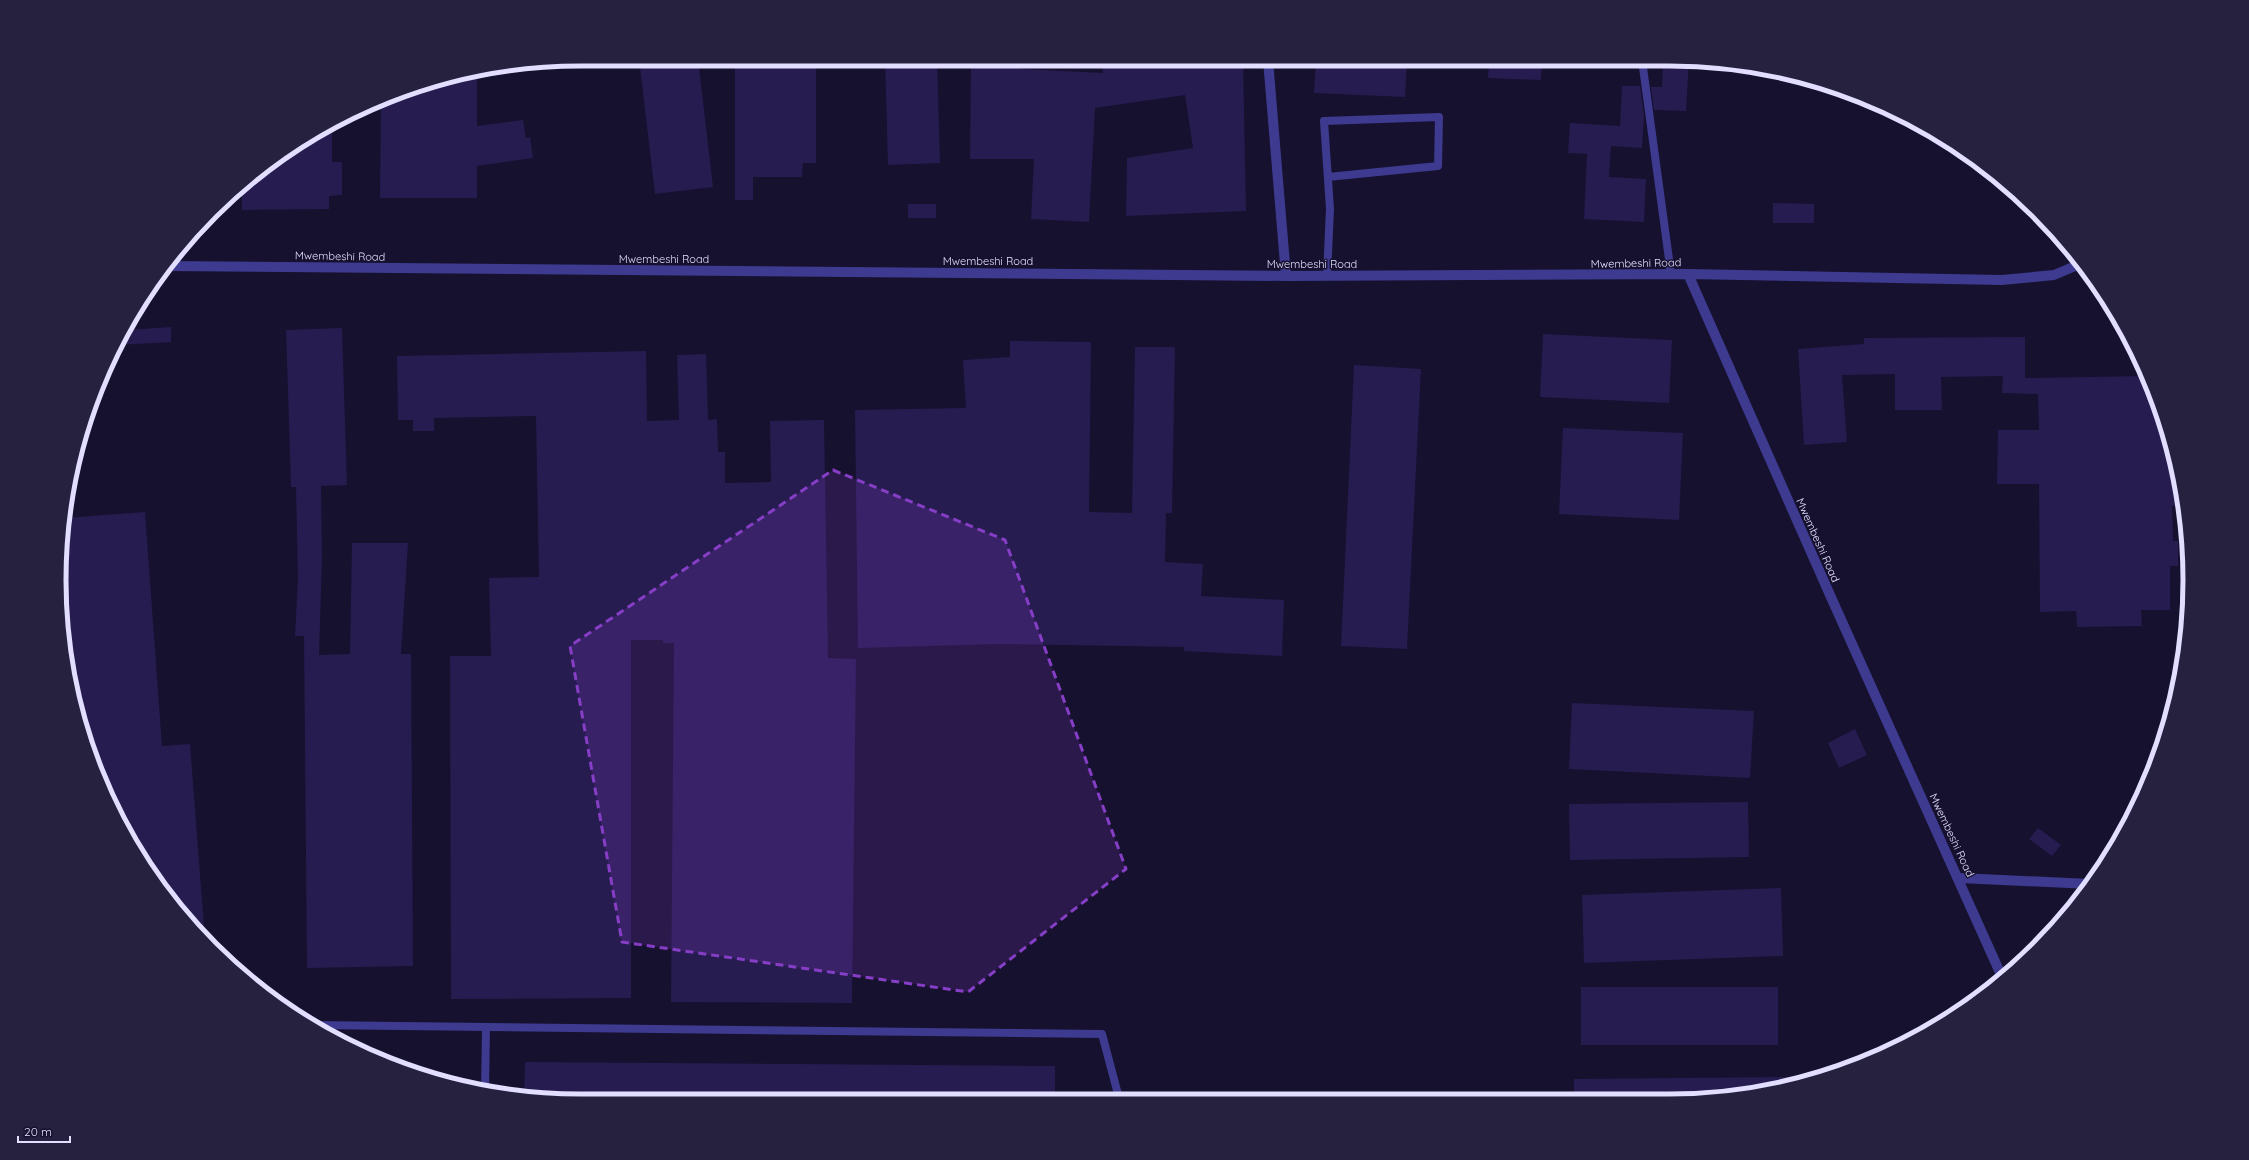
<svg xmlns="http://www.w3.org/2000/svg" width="2249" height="1160" font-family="Quicksand,sans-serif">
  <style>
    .building { fill: #261c50 }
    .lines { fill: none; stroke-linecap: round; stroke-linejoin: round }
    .service { stroke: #3d3a8f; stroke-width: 8 }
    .minor { stroke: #3d3a8f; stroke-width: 10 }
    .tertiary { stroke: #3d3a8f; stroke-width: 10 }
    .marked { fill: #853ec5; fill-opacity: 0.2; stroke: #853ec5; stroke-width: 3; stroke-dasharray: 8 5; stroke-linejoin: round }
    .labels { text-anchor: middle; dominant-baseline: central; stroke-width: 3; stroke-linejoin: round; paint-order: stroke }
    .street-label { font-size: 11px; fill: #e1deff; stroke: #16112e }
    .rim { fill: none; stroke: #e1deff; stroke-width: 5 }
  </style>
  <rect width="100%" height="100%" fill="#16112e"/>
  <!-- building -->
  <g class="building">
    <path d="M639 59H698L713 187 655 194Z"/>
    <path d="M735 59H816V163H803L802 177H753V200H735Z"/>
    <path d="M885 59H937L940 163 888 165Z"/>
    <path d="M971 59H1022V69L1103 73 1102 60H1243L1246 211 1126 216 1127 158 1193 148 1185 95 1095 108 1089 222 1031 219 1034 159H970Z"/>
    <path d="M1316 60H1407L1405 97 1314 93Z"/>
    <path d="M1489 60H1542L1541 80 1488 78Z"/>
    <path d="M1663 60H1689L1686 111 1654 110 1651 87H1662Z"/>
    <path d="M477 69V126L523 120 526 138 530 137 533 158 477 166V198H380L381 101 412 87Z"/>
    <path d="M1622 86H1640L1644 116 1642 148 1611 146 1609 177 1646 179 1644 222 1584 219 1587 154 1568 153 1570 123 1620 126Z"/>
    <path d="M332 123V162H342V195L329 196V209L242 210V186L263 167 320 129Z"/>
    <path d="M1773 203 1814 204V223H1773Z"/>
    <rect x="908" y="204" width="28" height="14"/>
    <path d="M171 327V342L118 345 126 330Z"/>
    <path d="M342 328 347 485 321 486 322 558 319 655 350 654 352 543H408L401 654H411L413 966 307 968 304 636H295L298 578 296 487H291L286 330Z"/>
    <path d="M1543 334 1672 340 1669 403 1540 397Z"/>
    <path d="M2025 337V378L2146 376 2162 412 2172 453V481L2178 482 2180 487V506H2172L2173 541H2178V566H2170V610H2141L2142 626 2077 627 2076 611 2040 612 2039 484H1997L1998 430H2039L2038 394 2002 393 2003 376 1941 377 1942 410H1895V374L1842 375 1847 442 1804 445 1798 349 1864 344V338Z"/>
    <path d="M1010 341 1091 342 1089 512 1132 513 1135 347H1175L1172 513H1166L1165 562 1203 564 1201 596 1284 600 1282 656 1184 651V647L999 644 858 648 855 410 966 408 963 360 1010 357Z"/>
    <path d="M646 351 647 421 679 420 677 355 706 354 708 420 717 419 718 452H725V483L771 482 770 421 824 420 828 658 856 659 852 1003 671 1002 674 643H663V640H631V998L451 999 450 656H491L489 578 539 577 536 416 434 418V431H413V420H398L397 356Z"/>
    <path d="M1354 365 1421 369 1407 649 1341 646Z"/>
    <path d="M1563 428 1683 433 1679 520 1559 514Z"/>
    <path d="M145 512 162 746 190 744 205 940 147 870 113 810 77 715 63 648 60 546 64 518Z"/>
    <path d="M1572 703 1754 711 1750 778 1569 769Z"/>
    <path d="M1855 729 1867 755 1839 768 1828 743Z"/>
    <path d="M1748 802 1749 857 1570 860 1569 804Z"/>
    <path d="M2038 828 2061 845 2052 856 2029 839Z"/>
    <path d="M1781 888 1783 956 1584 963 1582 895Z"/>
    <rect x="1581" y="987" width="197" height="58"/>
    <path d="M525 1062 1055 1066V1098L546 1100 524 1096Z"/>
    <path d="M1791 1077 1792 1082 1737 1097H1574V1079Z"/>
  </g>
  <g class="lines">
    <!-- service -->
    <g class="service">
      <path d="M1642 60 1671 274"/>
      <path d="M1327 276 1330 209 1324 121 1439 117 1438 166 1328 177"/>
      <path d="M312 1025 1102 1034 1119 1098"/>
      <path d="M485 1090 486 1028"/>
    </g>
    <!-- minor -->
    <g class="minor">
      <path d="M1268 60 1286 276"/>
      <path d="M1959 878 2090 884"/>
    </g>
    <!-- tertiary -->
    <g class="tertiary">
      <path d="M166 266 1286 276 1688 274 2002 280 2054 275 2080 264"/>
      <path d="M1688 274 1830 595 2002 977"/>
    </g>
  </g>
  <!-- marked area -->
  <path class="marked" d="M833 470 1005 540 1126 869 968 992 622 942 570 646Z"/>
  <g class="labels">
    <!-- street labels -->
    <g class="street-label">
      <text transform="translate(340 256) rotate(1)">Mwembeshi Road</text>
      <text x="664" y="259">Mwembeshi Road</text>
      <text x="988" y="261">Mwembeshi Road</text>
      <text transform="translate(1636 263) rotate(-1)">Mwembeshi Road</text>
      <text x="1312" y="264">Mwembeshi Road</text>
      <text transform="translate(1818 540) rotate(66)">Mwembeshi Road</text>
      <text transform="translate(1952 835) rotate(65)">Mwembeshi Road</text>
    </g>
  </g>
  <!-- crop -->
  <path d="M0 0H2249V1160H0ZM580 66H1669A514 514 0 0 1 2183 580V580A514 514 0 0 1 1669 1094H580A514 514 0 0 1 66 580V580A514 514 0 0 1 580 66Z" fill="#26213f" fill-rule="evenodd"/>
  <path class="rim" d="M580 66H1669A514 514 0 0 1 2183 580V580A514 514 0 0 1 1669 1094H580A514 514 0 0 1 66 580V580A514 514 0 0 1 580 66Z"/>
  <!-- scale -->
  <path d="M18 1136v6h52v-6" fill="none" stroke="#e1deff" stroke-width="2"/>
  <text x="24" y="1136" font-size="12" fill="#e1deff" stroke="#16112e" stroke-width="3" paint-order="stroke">20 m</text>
</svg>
